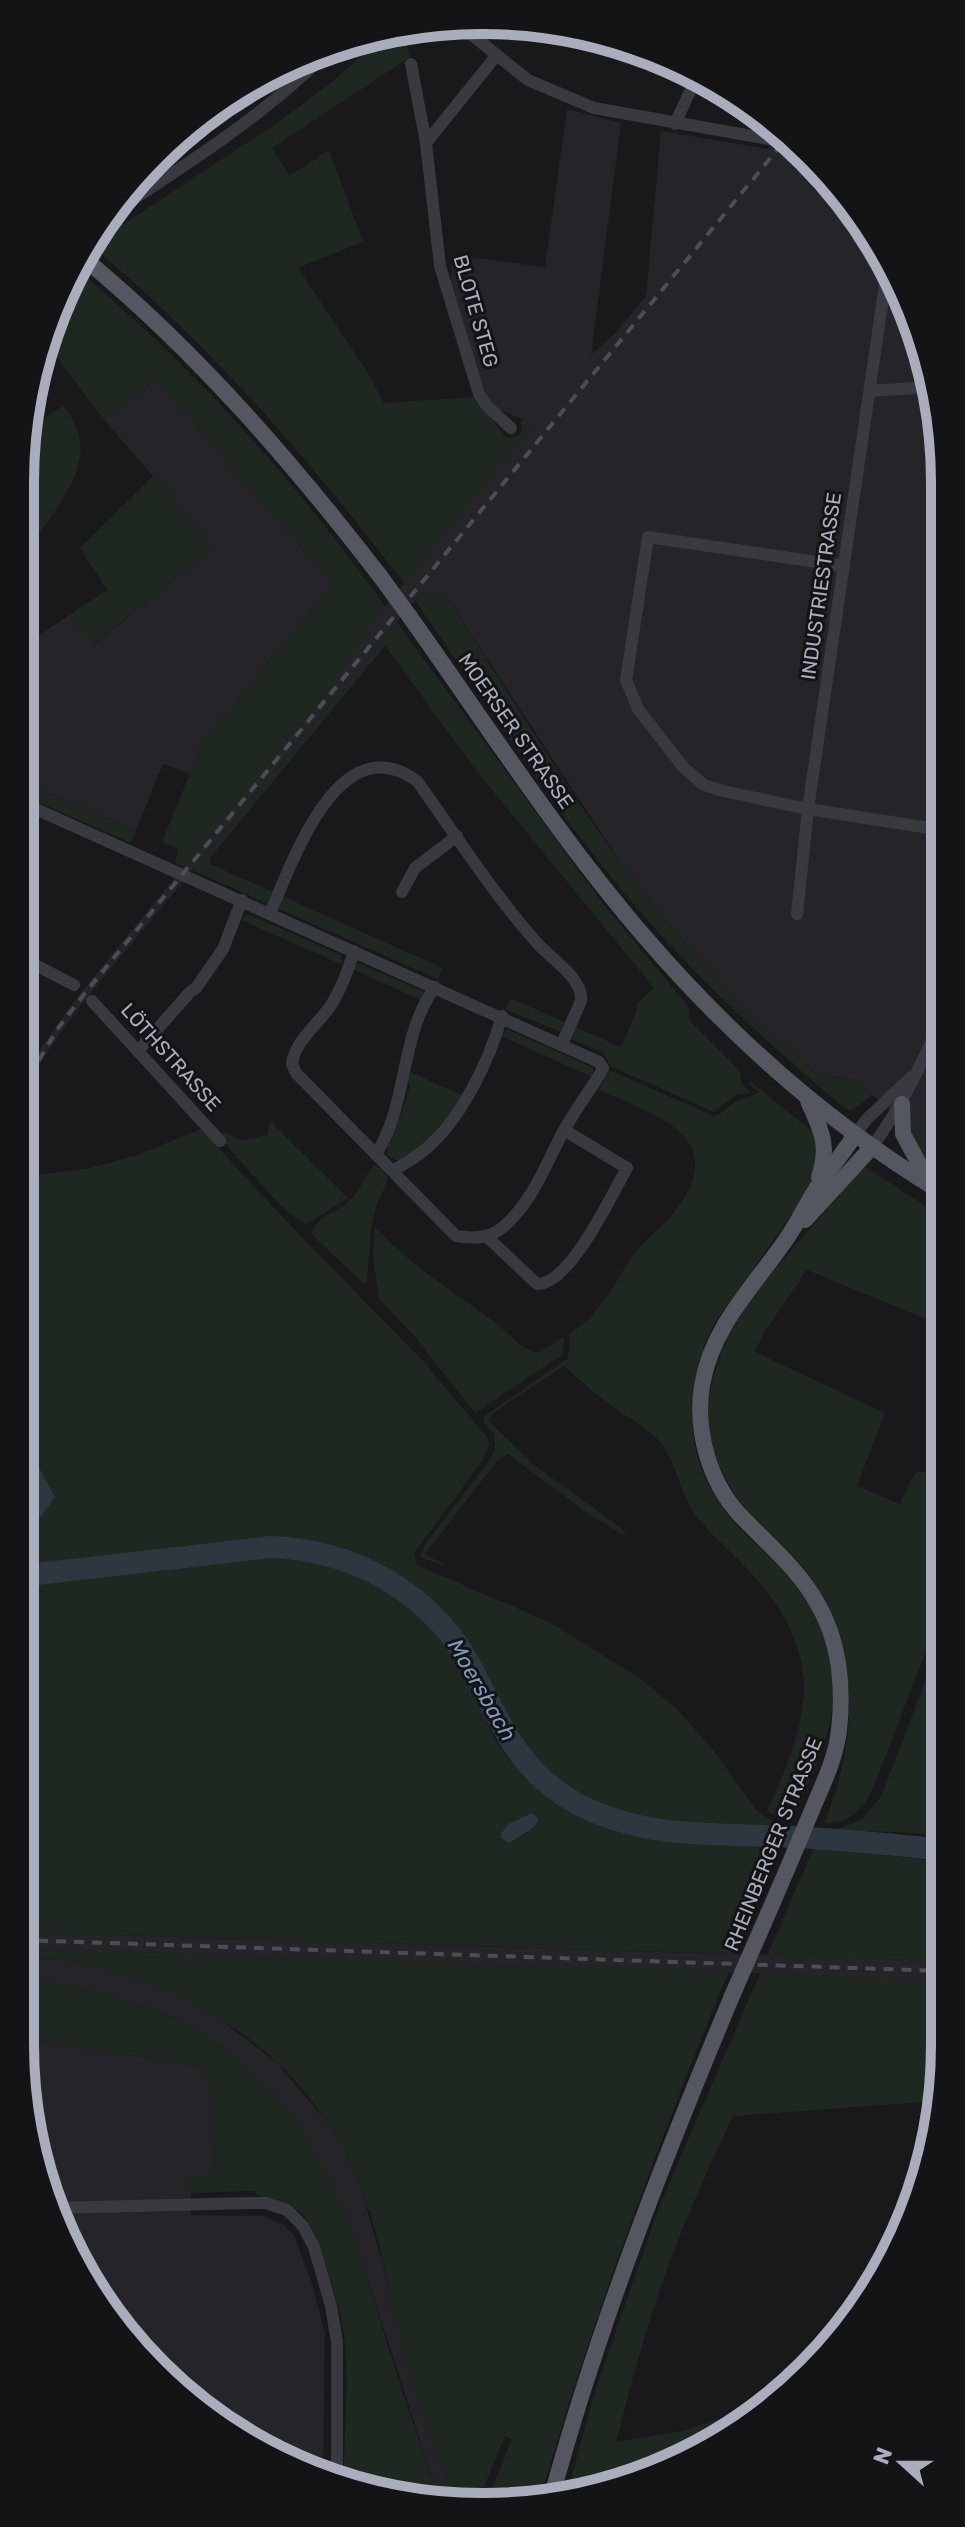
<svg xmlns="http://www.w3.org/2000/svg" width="965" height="2527" font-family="Rubik,sans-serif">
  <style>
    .built { fill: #252428 }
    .green { fill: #1e2720; fill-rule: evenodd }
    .water { fill: #2d3740 }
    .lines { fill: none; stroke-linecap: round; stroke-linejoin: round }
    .river { stroke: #2d3740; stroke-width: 22 }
    .minor { stroke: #393a40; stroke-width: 12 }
    .major { stroke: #555760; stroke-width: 16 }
    .rail { stroke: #4c4e56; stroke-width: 4; stroke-dasharray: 10 8; stroke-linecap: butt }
    .major-bridge { stroke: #555760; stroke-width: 16 }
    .labels { text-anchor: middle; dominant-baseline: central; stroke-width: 6; stroke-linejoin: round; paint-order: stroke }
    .street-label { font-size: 20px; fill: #aaaebc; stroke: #141316 }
    .water-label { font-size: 22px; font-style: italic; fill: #7e9bb9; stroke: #141316 }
    .rim { fill: none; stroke: #aaaebc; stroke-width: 10 }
  </style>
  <rect width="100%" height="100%" fill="#19181b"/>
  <!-- built -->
  <g class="built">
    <path d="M567 109 621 123 591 355 617 331 646 296 661 131 768 149 780 133 830 177 897 278 941 422 943 1149 928 1136H921L854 1080 814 1072 761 1026 687 947 624 868 444 593 422 594 415 600 84 1001 50 1048 20 1098V1083L44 1043 78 996 330 688 369 626 533 424 492 406 486 396 451 288 452 255 545 267Z"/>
    <path d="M156 379 334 584 202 743 189 774 163 764 136 831 20 781V633L23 631 31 641 69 615 94 645 214 546 104 420Z"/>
    <path d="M20 1932 945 1961V1980L20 1948Z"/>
    <path d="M20 1956 87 1964 141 1979 180 1995 215 2015 277 2063 328 2123 346 2153 362 2192 384 2268 395 2321 454 2502H440L366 2274 334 2185 303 2131 282 2104 260 2079 221 2045 173 2017 112 1995 55 1982 20 1979Z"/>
    <path d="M20 2038 198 2066 211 2076 213 2175 190 2176 191 2215 264 2216 284 2225 294 2235 311 2281 325 2333 323 2469 252 2445 134 2349 45 2194Z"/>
  </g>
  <!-- green -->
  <g class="green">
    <path d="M403 31 410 57 272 148 290 176 329 150 363 242 298 268 366 370 384 403 474 397 506 437C517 440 525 432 520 422L523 419 534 424 404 584C315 465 207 342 93 247L95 243 277 123 333 81 383 37Z"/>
    <path d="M80 272C197 370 297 483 385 606L330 688 185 867 175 863 178 849 162 842 202 743 334 584 156 379 104 420 46 342Z"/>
    <path d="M63 406C109 459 53 512 21 556L20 483 27 430Z"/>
    <path d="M153 476 214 546 93 645 69 615 107 590 80 548Z"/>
    <path d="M444 593 574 796 624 868 687 947 761 1026 814 1072 854 1080 872 1095 851 1111 843 1107C772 1047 703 984 642 914 558 817 488 706 415 600L422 594Z"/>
    <path d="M397 622 600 900 688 1006 690 1021 740 1071 742 1084 751 1093 736 1095 714 1112 610 1066 603 1053 571 1039 575 1027 621 1047 637 1010V1003L654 988 479 774 385 646 210 858V864L273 892 266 903 192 870Z"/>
    <path d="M20 781 136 831 131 843 20 794Z"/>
    <path d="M282 896 443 968 438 979 279 909Z"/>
    <path d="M248 914 341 955 343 965 241 920Z"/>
    <path d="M358 963 423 991V1001L352 969Z"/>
    <path d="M511 998 565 1022 561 1032 506 1010Z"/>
    <path d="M507 1029 594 1068 592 1077 501 1036Z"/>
    <path d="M609 1070 714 1116C724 1113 729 1104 739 1100 748 1096 751 1099 758 1091L748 1083 750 1081 817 1135 818 1172 802 1200 714 1324C681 1392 682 1462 734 1522 752 1543 776 1560 794 1582 817 1610 832 1653 833 1689 834 1735 809 1780 792 1821H785L767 1811C811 1714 827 1656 749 1571 731 1551 710 1535 694 1513 679 1492 677 1462 660 1442 648 1428 631 1420 616 1409 598 1397 581 1381 564 1366L494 1412 489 1421 533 1464 620 1527 627 1537 590 1515 508 1454 497 1461 425 1554 448 1567 419 1557 425 1544 486 1465 495 1450 494 1433 484 1423 483 1417 568 1358 570 1337 568 1335C604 1313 613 1281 638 1250 649 1235 665 1225 676 1210 731 1136 655 1115 599 1090Z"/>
    <path d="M408 1071 464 1096 434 1133 433 1139 398 1161 388 1156C384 1137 396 1128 402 1112 405 1104 407 1095 410 1086L407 1079Z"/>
    <path d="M270 1121 348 1198 307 1224C289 1221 237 1156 222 1140L223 1131 241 1141 267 1135Z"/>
    <path d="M911 1127 943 1149V1178C926 1164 910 1150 911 1127Z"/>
    <path d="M201 1129 294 1229 423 1361 487 1437 489 1445 483 1460 414 1553 417 1565 549 1622 640 1678 679 1711 715 1752 756 1810 783 1828C716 1826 641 1832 581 1796 552 1778 523 1749 506 1718 499 1704 493 1688 485 1674 439 1590 375 1545 278 1538L20 1565V1524L34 1526 30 1451 20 1441V1177L90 1168 134 1156Z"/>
    <path d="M374 1164 387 1175 388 1179 377 1204 371 1228 367 1283H363L311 1234C314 1218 337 1212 349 1201 360 1191 365 1176 374 1164Z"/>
    <path d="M866 1167 943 1218V1308L931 1321 807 1270 764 1333 755 1352 885 1413 857 1486 900 1504 910 1481 917 1472H928L944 1478V1605L872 1791C861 1811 848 1824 824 1823 858 1743 861 1649 809 1575 793 1552 769 1536 751 1515 677 1431 710 1346 773 1271 792 1249 811 1228 829 1207 841 1194 852 1177 866 1167Z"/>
    <path d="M375 1227C410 1265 452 1290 493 1321 508 1332 518 1348 538 1353L564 1337 563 1354 475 1413 416 1338 379 1299 373 1257Z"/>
    <path d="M256 1558C350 1556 426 1594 469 1681 478 1700 484 1719 494 1737 508 1762 538 1791 562 1806 621 1843 689 1843 756 1847L769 1842H783L735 1954 20 1932V1586ZM532 1813 538 1821 522 1836 501 1833 510 1823Z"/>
    <path d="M944 1632V1837L915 1833 836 1830 862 1819 881 1797Z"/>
    <path d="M815 1845 829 1849 945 1862V1961L767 1956Z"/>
    <path d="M20 1948 729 1971C658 2144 592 2319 540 2499L487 2501 512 2439 505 2436 478 2501 454 2502C434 2443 412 2383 395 2323 390 2306 389 2287 385 2270 379 2244 372 2218 363 2194 310 2046 170 1968 20 1956Z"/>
    <path d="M760 1973 945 1980V2044L938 2101 733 2116C709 2167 686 2217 667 2270 646 2326 631 2384 616 2442L682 2431 767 2403 739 2429 573 2498H566L593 2397 659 2207Z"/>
    <path d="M20 1979C62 1980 105 1991 144 2006 163 2013 182 2021 200 2031 255 2062 308 2127 334 2185 354 2229 366 2277 381 2323 399 2383 420 2443 440 2502L422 2503 344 2477C344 2428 350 2376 343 2328 339 2306 332 2285 325 2263 319 2245 315 2227 301 2213 286 2198 263 2202 253 2191L190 2193V2175L213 2174 210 2076 198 2066 20 2038Z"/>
  </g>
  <!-- water -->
  <g class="water">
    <path d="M20 1441 30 1451 55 1497 34 1526 20 1524Z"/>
    <path d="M532 1813 537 1817 538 1821 533 1828 509 1843 501 1838V1833L510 1823Z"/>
  </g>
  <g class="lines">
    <!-- river -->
    <path class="river" d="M20 1576 271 1547C353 1550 429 1591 470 1665 499 1719 516 1769 574 1802 637 1837 705 1834 775 1836 831 1838 888 1844 945 1850"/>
    <!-- minor -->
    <g class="minor">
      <path d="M462 27 528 80 594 108 791 143"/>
      <path d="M496 56 426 143 440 266 479 394 487 406 511 428"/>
      <path d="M411 64 426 143"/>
      <path d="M675 124 696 78"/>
      <path d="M108 216C183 167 257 120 322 58"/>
      <path d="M870 391 930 387"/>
      <path d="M844 566 648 537 626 680 638 709 684 768 704 785 723 791 808 809 942 830"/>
      <path d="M20 802 599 1062 603 1068 600 1074C588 1093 574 1112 563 1132 546 1164 532 1203 503 1227 490 1239 473 1239 456 1236L296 1073 292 1064C295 1040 318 1025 331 1005 342 988 348 971 354 951"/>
      <path d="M402 892 415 868 457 836"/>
      <path d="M270 913C293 861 339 724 417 781 456 835 493 894 538 944 551 959 584 979 581 1001L562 1044"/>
      <path d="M797 914 808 809 888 264"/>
      <path d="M20 957 74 985"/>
      <path d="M92 1001 220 1141"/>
      <path d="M138 1051 190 992 196 988 223 949 242 900"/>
      <path d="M855 1135 866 1120 911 1077"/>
      <path d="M872 1147C901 1108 922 1063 942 1018"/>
      <path d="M376 1154C409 1103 399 1036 435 987"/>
      <path d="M393 1171C405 1163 419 1156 429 1146 462 1117 490 1059 502 1016"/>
      <path d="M486 1236 537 1284C570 1285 612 1194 627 1168L564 1130"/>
      <path d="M53 2208 249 2203H266L287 2210 303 2226 314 2247 331 2306 337 2342V2474"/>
    </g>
    <!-- major -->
    <g class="major">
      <path d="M86 260C198 353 292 462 380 576"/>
      <path d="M410 617C486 724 558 836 644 936 730 1036 830 1125 943 1193"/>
      <path d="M808 1101C821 1130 830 1145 819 1177"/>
      <path d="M902 1104 903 1134 930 1184"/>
      <path d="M805 1220 872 1147"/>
      <path d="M760 1932C778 1891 795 1851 812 1810 823 1784 836 1758 839 1730 844 1686 839 1639 816 1601 797 1567 766 1543 740 1515 709 1482 695 1430 702 1386 711 1328 753 1287 785 1241 797 1224 805 1206 816 1189 829 1170 843 1153 855 1135"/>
      <path d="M551 2499C598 2326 663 2161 732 1996"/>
    </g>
    <!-- rail -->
    <g class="rail">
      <path d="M20 1091 59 1027 85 993 786 139"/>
      <path d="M20 1940 945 1971"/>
    </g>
    <!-- major-bridge -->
    <g class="major-bridge">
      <path d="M380 576 410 617"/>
      <path d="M732 1996 760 1932"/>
    </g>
  </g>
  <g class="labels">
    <!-- street labels -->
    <g class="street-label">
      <text transform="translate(476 311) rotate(74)">BLOTE STEG</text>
      <text transform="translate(821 586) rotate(-82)">INDUSTRIESTRASSE</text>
      <text transform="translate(516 731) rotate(55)">MOERSER STRASSE</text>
      <text transform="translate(171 1057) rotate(48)">LÖTHSTRASSE</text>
      <text transform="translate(773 1844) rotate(-68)">RHEINBERGER STRASSE</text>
    </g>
    <!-- water labels -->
    <g class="water-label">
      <text transform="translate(482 1690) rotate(60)">Moersbach</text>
    </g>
  </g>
  <!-- crop -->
  <path d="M0 0H965V2527H0ZM482 34H483A448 448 0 0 1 931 482V2045A448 448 0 0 1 483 2493H482A448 448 0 0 1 34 2045V482A448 448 0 0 1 482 34Z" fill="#141316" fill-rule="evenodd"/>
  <path class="rim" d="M482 34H483A448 448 0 0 1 931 482V2045A448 448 0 0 1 483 2493H482A448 448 0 0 1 34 2045V482A448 448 0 0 1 482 34Z"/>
  <!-- north arrow -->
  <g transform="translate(901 2463) rotate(291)" stroke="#141316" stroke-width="6" paint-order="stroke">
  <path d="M0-6L14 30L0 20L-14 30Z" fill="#aaaebc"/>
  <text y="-12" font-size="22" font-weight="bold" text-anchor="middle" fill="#aaaebc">N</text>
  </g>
</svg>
